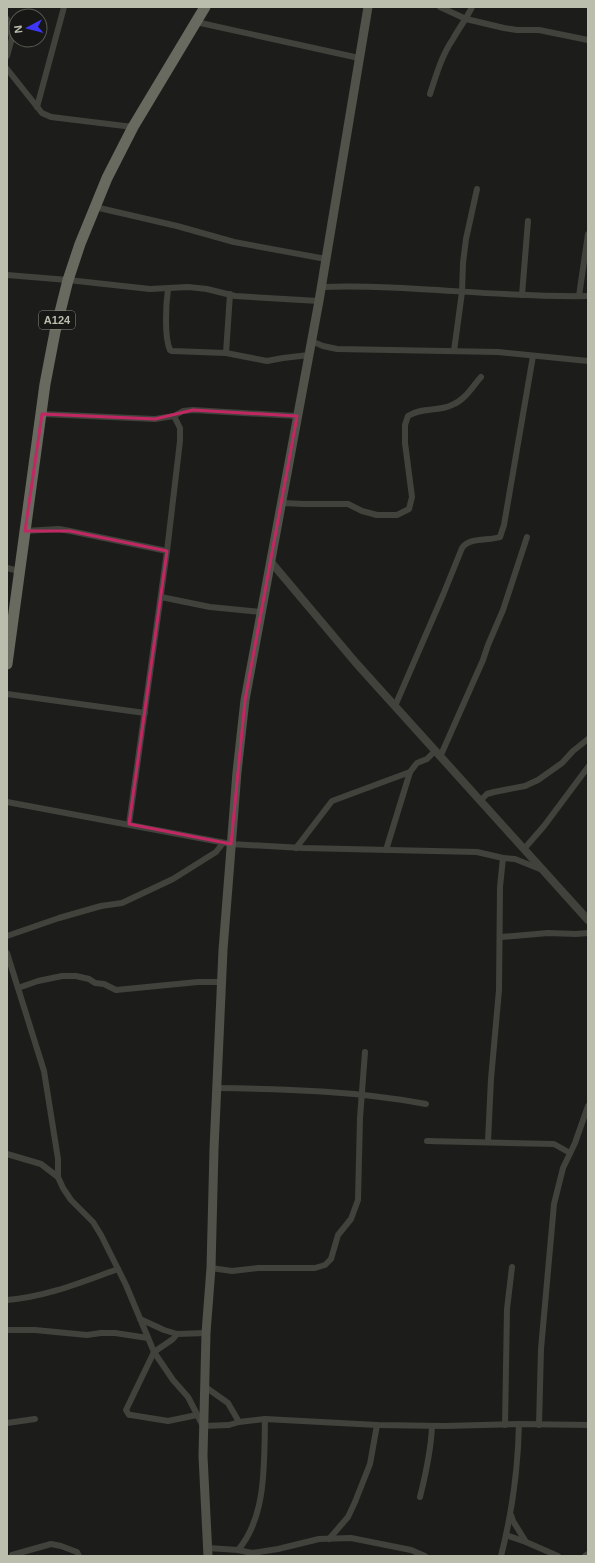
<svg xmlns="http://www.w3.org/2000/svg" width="595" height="1563" font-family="Helvetica,sans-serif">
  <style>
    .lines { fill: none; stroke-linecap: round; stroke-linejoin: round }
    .minor { stroke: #41423b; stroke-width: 6 }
    .tertiary { stroke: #41423b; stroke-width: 8 }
    .secondary { stroke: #515249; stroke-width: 9 }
    .trunk { stroke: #686a5f; stroke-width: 11 }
    .marked { fill: none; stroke: #c12863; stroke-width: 3; stroke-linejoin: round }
    .labels { text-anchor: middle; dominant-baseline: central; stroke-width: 4; stroke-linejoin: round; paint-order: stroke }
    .shield { fill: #171815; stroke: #8a8c7f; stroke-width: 1 }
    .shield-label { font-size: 11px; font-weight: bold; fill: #bbbdad }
  </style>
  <rect width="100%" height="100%" fill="#1c1d1a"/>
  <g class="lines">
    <!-- minor -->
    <g class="minor">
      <path d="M440 7 466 19 504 28 517 30H539L588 40"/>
      <path d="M7 19 12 38 7 56"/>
      <path d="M196 22 359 58"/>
      <path d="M7 69 42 113 51 117 133 127"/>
      <path d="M430 94C436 75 442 55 453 39 459 28 467 18 472 7"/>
      <path d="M37 107 64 7"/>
      <path d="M95 207 177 226 234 242 326 259"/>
      <path d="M7 275 68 280 150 289 188 287 207 289 235 296 319 301"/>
      <path d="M322 287C410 284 499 298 588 296"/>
      <path d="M168 289C166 304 164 336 170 350L172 351 226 353 267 361 283 358 309 355"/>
      <path d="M522 295 528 221"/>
      <path d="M579 296 588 234"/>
      <path d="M311 341 323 346 337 349 498 352 588 361"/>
      <path d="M454 351 462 292 463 263 466 239 477 189"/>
      <path d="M226 353 230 294"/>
      <path d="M42 414 155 419 174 416 183 411 193 410 297 416"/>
      <path d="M283 503 303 504H348L362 511 377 515H397L409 509 412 497 405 443V425L408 416C422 407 438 412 452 405 465 400 472 387 481 377"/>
      <path d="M25 531 59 529 70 531 167 551"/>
      <path d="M7 568 19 571"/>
      <path d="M161 597 210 607 261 612"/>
      <path d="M7 694 145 713"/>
      <path d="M395 706 443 595 462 548C470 537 488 541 500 537L504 525 533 356"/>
      <path d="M440 757 483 660 488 645 503 610 527 537"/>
      <path d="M480 801 487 794 494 792 525 786 538 780 562 763 573 751 588 739"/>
      <path d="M7 802 231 844 303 848 477 852 503 858 515 859 540 869"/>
      <path d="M129 824 167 551 180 441V428L174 416"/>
      <path d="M296 848 332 801 410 772"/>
      <path d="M524 849 544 826 588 767"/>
      <path d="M386 850 410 772 417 763 427 759 435 751"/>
      <path d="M7 936 59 918 101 906 122 903 173 879 216 852 223 843"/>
      <path d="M501 937 548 933 576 934 588 933"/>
      <path d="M7 953 44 1071 58 1159V1177L41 1164 7 1154"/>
      <path d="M18 988 38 981 62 976H76L89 979 95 983 104 984 116 990 198 982H221"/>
      <path d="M216 1088C287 1089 357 1091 426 1104"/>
      <path d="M427 1141 554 1144 570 1153"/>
      <path d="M488 1141 491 1079 499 990 500 887 503 858"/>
      <path d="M58 1177 63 1188 71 1200 93 1222 101 1235 126 1285 154 1352 173 1380 188 1397 203 1426 229 1425 239 1422 265 1419 377 1425 445 1426 519 1424 588 1425"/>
      <path d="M211 1268 232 1271 258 1268H315L325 1265 331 1259 338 1235 351 1219 358 1200 360 1118 365 1052"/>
      <path d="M7 1300C46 1297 82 1282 118 1269"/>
      <path d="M140 1319 164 1330 177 1334 206 1333"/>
      <path d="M7 1330H35L87 1335 101 1333H115L148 1338"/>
      <path d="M177 1334 173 1339 154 1352 126 1410 129 1415H131L168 1421 197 1415"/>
      <path d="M204 1386 228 1403 239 1422"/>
      <path d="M7 1423 35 1419"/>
      <path d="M505 1425 507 1309 512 1267"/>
      <path d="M539 1425 541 1349 554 1204 563 1168 575 1143 588 1106"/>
      <path d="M420 1497C426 1473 431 1451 432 1426"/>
      <path d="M511 1515 513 1521 526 1542"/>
      <path d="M506 1535 526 1542 558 1556"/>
      <path d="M329 1539 348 1517 355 1502 370 1464 377 1425"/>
      <path d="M208 1548 238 1550 252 1553 278 1549 319 1539 351 1538 411 1550 425 1556"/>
      <path d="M238 1550C267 1516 264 1462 265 1419"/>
      <path d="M12 1555 51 1544 61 1546 77 1552 79 1556"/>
      <path d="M501 1556C512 1513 518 1469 519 1424"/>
      <path d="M585 1556 588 1554"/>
    </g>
    <!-- tertiary -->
    <path class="tertiary" d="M271 562 356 663 588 920"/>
    <!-- secondary -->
    <path class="secondary" d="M208 1556 203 1456 206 1333 211 1268 214 1149 223 950 237 772 245 700 319 301 368 7"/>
    <!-- trunk -->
    <path class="trunk" d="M7 664 45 384 55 332 68 280 80 244 107 178 133 127 205 7"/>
  </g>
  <!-- marked area -->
  <path class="marked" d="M193 410 297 416 245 700 231 844 129 824 167 551 70 531H25L42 414 155 419Z"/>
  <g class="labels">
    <!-- shield labels -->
    <rect class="shield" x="39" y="311" width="36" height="18" rx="3"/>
    <g class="shield-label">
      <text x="57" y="320">A124</text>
    </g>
  </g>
  <!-- border -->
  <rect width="595" height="1563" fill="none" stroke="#bbbdad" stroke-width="16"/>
  <!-- north arrow -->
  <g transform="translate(28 28) rotate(263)"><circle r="19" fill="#171815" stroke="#595a52"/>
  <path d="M0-3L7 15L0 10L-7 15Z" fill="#3e37f8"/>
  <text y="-6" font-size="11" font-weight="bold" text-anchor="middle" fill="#bbbdad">N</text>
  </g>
</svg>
